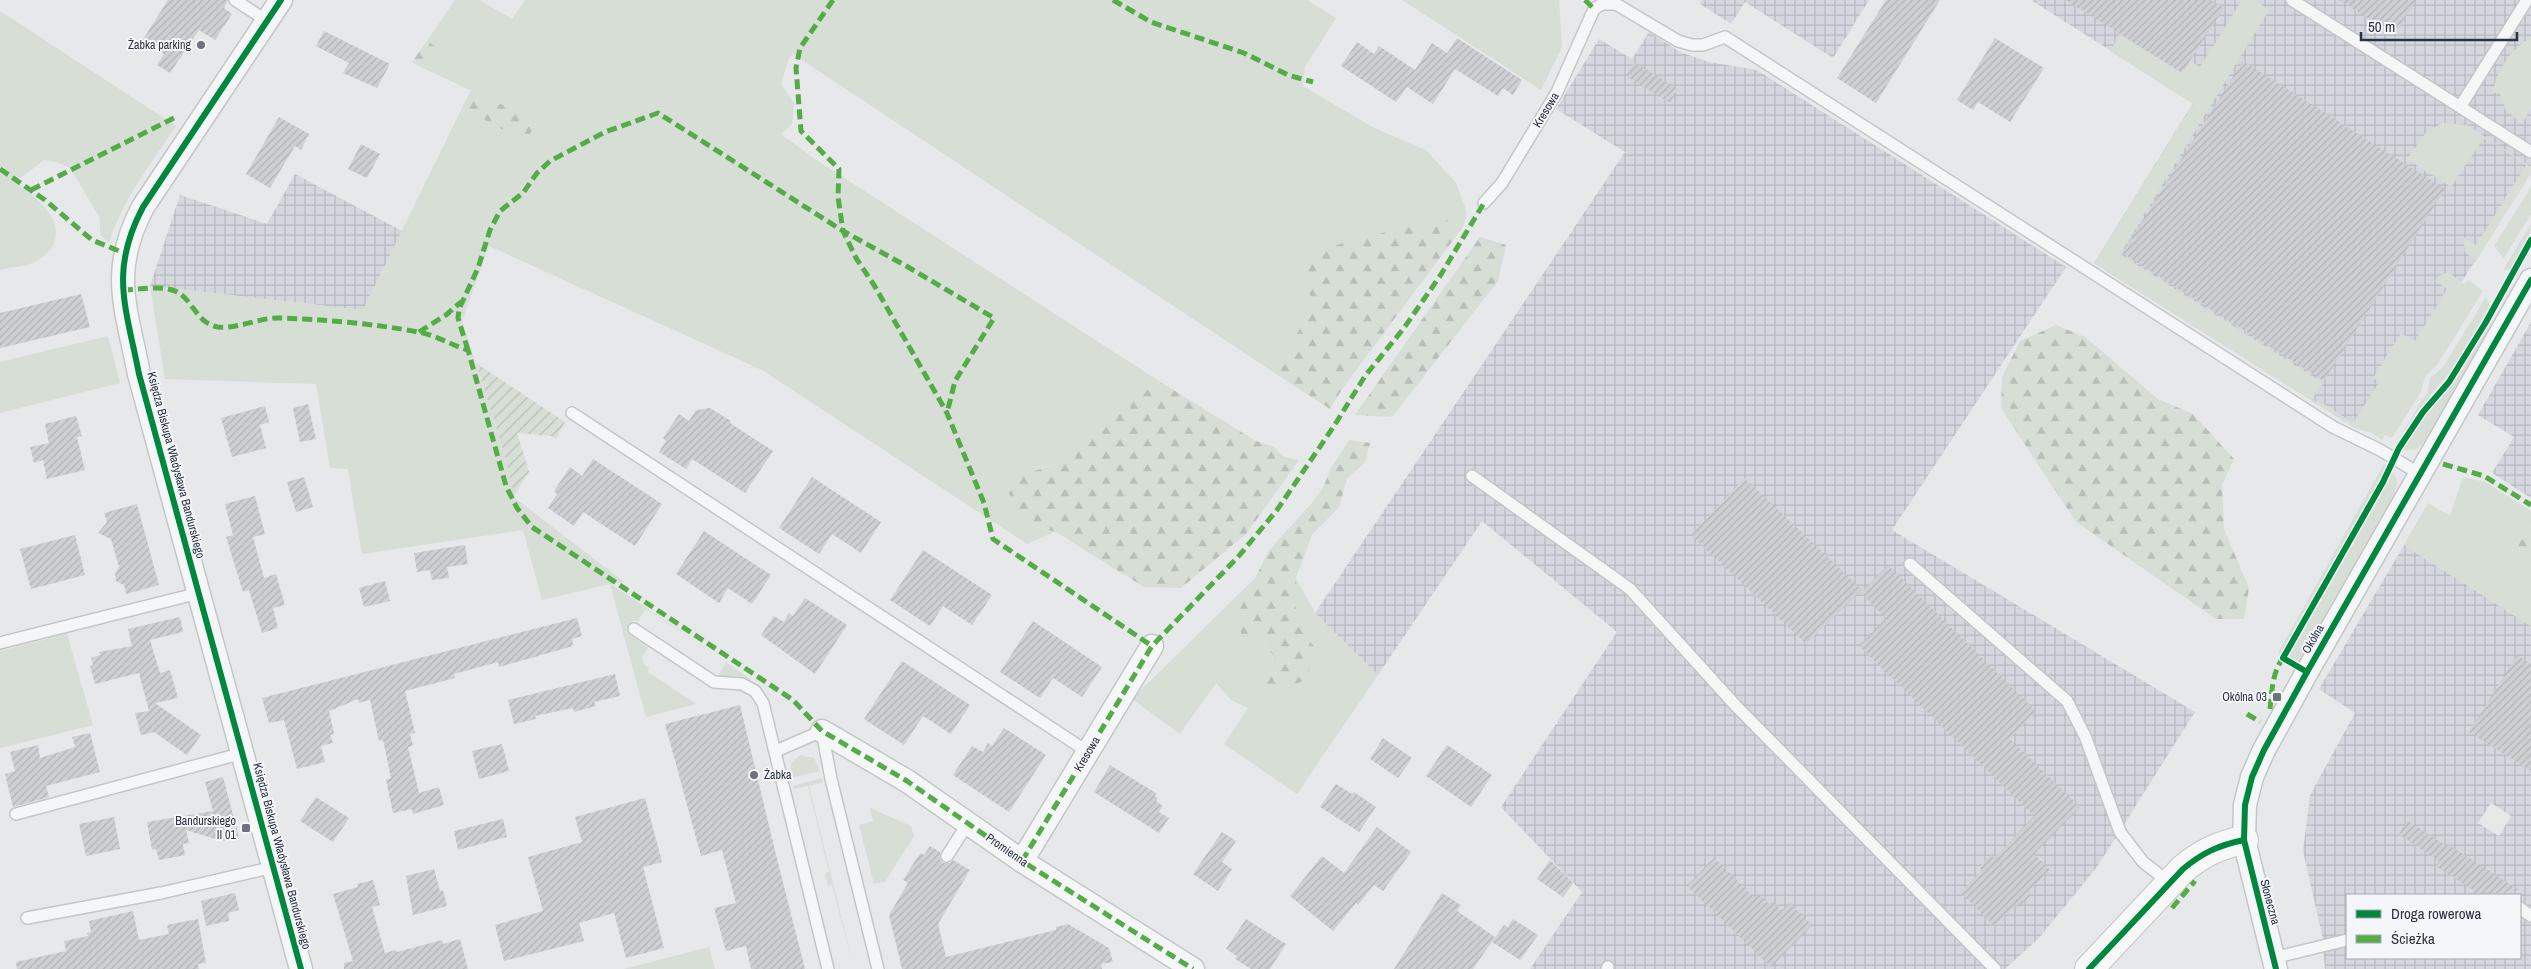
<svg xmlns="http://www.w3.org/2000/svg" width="2531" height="969" font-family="'Archivo Narrow',sans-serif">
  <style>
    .industrial { fill: url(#industrial-grid); fill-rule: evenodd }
    .green { fill: #d6ded6 }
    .forest { fill: url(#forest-firs) }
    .garden { fill: url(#garden-furrows) }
    .building { fill: url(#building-hatch) }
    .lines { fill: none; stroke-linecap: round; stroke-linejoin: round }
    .lane-casing { stroke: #c4c6c8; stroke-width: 14 }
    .street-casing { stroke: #c4c6c8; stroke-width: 25 }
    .secondary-casing { stroke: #c4c6c8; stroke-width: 30 }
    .lane { stroke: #f5f6f7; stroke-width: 11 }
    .street { stroke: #f5f6f7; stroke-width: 22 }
    .secondary { stroke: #f8f8f8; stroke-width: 28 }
    .quiet { stroke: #54ac47; stroke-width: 5; stroke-dasharray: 10 5; stroke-linecap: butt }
    .cycleway-casing { stroke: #f4f6f9; stroke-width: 9 }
    .cycleway { stroke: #00873e; stroke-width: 6 }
    .poi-dot { fill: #6c737f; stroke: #f4f6f9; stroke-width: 2 }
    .labels { text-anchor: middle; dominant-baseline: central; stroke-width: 4; stroke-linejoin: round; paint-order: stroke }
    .poi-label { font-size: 12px; fill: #2b3445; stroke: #f4f6f9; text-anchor: end }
    .street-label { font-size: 12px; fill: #2b3445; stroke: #f4f6f9 }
  </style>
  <defs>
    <pattern id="industrial-grid" width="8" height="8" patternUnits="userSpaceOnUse" patternTransform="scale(1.25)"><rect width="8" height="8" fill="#d4d7dd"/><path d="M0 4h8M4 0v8" fill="none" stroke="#b6b9bf"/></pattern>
    <pattern id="forest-firs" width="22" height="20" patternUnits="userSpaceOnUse" patternTransform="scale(1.25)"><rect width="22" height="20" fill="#d6ded6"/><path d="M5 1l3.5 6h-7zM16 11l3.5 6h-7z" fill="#b8bfb9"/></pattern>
    <pattern id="garden-furrows" width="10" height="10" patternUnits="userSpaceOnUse" patternTransform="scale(1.25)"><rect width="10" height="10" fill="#d6ded6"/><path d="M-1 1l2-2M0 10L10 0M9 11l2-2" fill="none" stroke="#b8bfb9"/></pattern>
    <pattern id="building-hatch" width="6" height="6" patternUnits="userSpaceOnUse" patternTransform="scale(1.25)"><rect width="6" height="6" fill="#ced0d3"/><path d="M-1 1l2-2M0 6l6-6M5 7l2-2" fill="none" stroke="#b1b3b6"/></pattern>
  </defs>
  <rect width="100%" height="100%" fill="#e6e8ea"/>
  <!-- industrial -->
  <g class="industrial">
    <path d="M1702 0H1869L1833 58 1745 2 1731 24 1700 4Z"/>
    <path d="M2031 0H2531V173L2424 341 2382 381 2355 428 2094 263 2193 103Z"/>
    <path d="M1649 32 1680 52 1709 62 1757 70 2066 267 1892 530 2195 712 2097 867 2039 938 2005 969H1530L1582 892 1501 807 1617 632 1482 521 1378 675 1315 613 1625 152 1556 109 1599 39 1632 59Z"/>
    <path d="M295 174 402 231 363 310 150 286 180 195 267 224Z"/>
    <path d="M2531 322V498L2492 473 2514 437 2478 415Z"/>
    <path d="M2404 545 2531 626V969H2325L2322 935 2303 851 2310 795 2355 713 2319 689ZM2491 803 2511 816 2499 836 2478 823ZM2347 895H2520V958H2347Z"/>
  </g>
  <!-- green -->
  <g class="green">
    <path d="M455 0H479L512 19 525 0H1307L1336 18 1305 67 1303 86 1374 128 1426 150 1456 183 1467 213 1463 227 1441 218 1302 272 1314 306 1273 372 793 54 789 58 781 84 794 103 792 124 781 134 815 159 1162 383 1140 394 1115 412 1089 443 1060 463 1041 468 1021 523 1055 532 1027 544 762 370 489 246 462 321 506 459 515 498 624 582 611 584 752 680 737 676H718L726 662 646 609 637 622 634 620 626 632 648 648 642 657 644 665 649 668 648 672 696 704 646 717 610 584 542 600 523 530 362 554 348 469 330 468 316 384 165 379 150 286 363 310 462 108 526 141 537 121 427 70 440 49 427 41Z"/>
    <path d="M1402 0H1559L1562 47 1541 90Z"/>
    <path d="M2242 0H2255L2269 10 2120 254 2323 383 2312 400 2316 402 2318 400 2353 423 2379 382 2373 378 2401 333 2415 341 2447 289 2435 281 2440 275 2448 272 2464 284 2468 280 2483 291 2438 364 2425 377 2421 392 2392 438 2385 435 2382 440 2372 433 2355 428 2094 263 2193 104 2110 51 2120 34 2182 73 2190 61 2200 67Z"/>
    <path d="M0 11 176 126C151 164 122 200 109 243L100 234V218L70 168 57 162 44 160 22 177 12 179C23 189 37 197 46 209 63 230 58 250 34 262 25 267 10 267 0 270Z"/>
    <path d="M2531 38V109L2522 124 2505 109 2500 93H2493C2495 73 2512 46 2531 38Z"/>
    <path d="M2443 123 2467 125 2531 167V173L2476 261 2465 252 2463 237 2476 245 2526 165 2489 140 2483 139 2451 187 2407 159 2426 132Z"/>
    <path d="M2531 187V214L2504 258 2494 246Z"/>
    <path d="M2531 224C2531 239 2517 258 2508 270H2503Z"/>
    <path d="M2486 297 2490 305 2455 366 2419 409 2394 446 2428 391 2430 378 2443 367Z"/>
    <path d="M2491 323 2484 339 2427 440 2416 449 2403 450 2427 412 2457 378Z"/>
    <path d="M108 336 120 383 0 413V362Z"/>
    <path d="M2384 464 2387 466 2384 473 2281 654 2278 653Z"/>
    <path d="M2393 471 2397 482 2394 498 2299 664 2288 658Z"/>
    <path d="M2463 477 2485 482 2531 511V526L2510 552 2531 565V626L2404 545 2428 503 2450 516Z"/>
    <path d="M1256 577 1236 618 1256 631 1275 659 1265 681 1275 694 1292 684 1296 578 1315 613 1378 675 1297 794 1224 744 1248 708 1231 700 1216 683 1180 734 1132 699Z"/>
    <path d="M67 634 93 725 0 748V651Z"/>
    <path d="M800 755 814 758 820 771 791 778V763Z"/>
    <path d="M822 778 823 782 809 786 854 969 832 885 828 886 825 873 829 872 808 786 793 789V786Z"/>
    <path d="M870 808 911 826 914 836 885 882 874 884 859 825 873 821Z"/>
    <path d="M709 947 715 969H624Z"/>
  </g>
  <!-- forest -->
  <g class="forest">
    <path d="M427 41 440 49 427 70 412 62Z"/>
    <path d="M471 90 537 121 526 142 462 108Z"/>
    <path d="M1441 218 1463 227 1342 389 1330 409 1273 372 1314 306 1302 272 1317 250Z"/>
    <path d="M1480 237 1506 245 1498 281 1392 417 1355 415Z"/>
    <path d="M2056 325 2085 337 2158 399 2193 414 2234 459 2222 485 2224 529 2249 588 2244 619H2216L2076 522 2001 408 2002 377 2020 341Z"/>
    <path d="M1162 383 1256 441 1274 447 1284 457 1299 460 1247 533 1181 588 1144 587 1056 532 1021 523 1009 493 1021 475 1060 463 1089 443 1115 412 1140 394Z"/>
    <path d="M1349 440 1370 443 1365 462 1347 479 1339 507 1312 535 1296 578V623L1315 648 1306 681 1292 684 1275 695 1265 681 1275 658 1256 631 1242 636 1236 617 1269 550 1311 504 1323 488 1331 468Z"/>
    <path d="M2531 526V565L2510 552Z"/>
  </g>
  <!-- garden -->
  <path class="garden" d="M476 363 565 422 556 439 552 436 517 433 529 472 514 495 506 459Z"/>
  <!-- building -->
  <g class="building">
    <path d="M168 0H228L224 8 232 14 215 40 199 30 170 73 157 65 164 54 142 41Z"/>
    <path d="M1886 0H1940L1876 103 1837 78Z"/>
    <path d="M2066 0H2211L2224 8 2182 73Z"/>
    <path d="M2339 0H2416L2394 35Z"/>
    <path d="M324 31 390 64 377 88 343 73 349 63 316 46Z"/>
    <path d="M1457 38 1522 80 1513 95 1503 88 1498 96 1455 69 1433 104 1407 87 1396 102 1341 66 1357 42 1374 54 1379 46 1415 70 1432 43 1447 53Z"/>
    <path d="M1995 38 2044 68 2010 122 1978 102 1973 110 1957 100Z"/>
    <path d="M2243 61 2445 189 2324 381 2122 253Z"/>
    <path d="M1634 62 1678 89 1670 103 1626 76Z"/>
    <path d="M279 117 309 134 301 150 295 146 270 188 246 174Z"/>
    <path d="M361 144 380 154 367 178 348 169Z"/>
    <path d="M81 294 90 327 0 348V313Z"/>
    <path d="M308 404 316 439 300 442 293 408Z"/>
    <path d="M265 406 269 422 260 425 266 448 232 457 221 418Z"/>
    <path d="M710 408 731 421 730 423 773 451 745 493 692 459 686 469 659 452 666 441 663 438 679 414 689 421 696 410Z"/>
    <path d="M76 416 82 436 77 437 85 470 47 479 43 460 34 463 30 447 49 443 45 424Z"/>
    <path d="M593 459 662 504 635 546 583 512 574 526 548 508 557 494 554 491 570 467 582 476Z"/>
    <path d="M304 477 313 507 296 512 287 482Z"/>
    <path d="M812 477 881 522 861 553 832 534 819 554 779 528Z"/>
    <path d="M1745 478 1862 590 1806 644 1691 535Z"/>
    <path d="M255 496 265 534 253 537 264 578 276 574 285 605 273 608 278 628 262 633 249 590 243 592 226 537 233 535 225 504Z"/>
    <path d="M137 504 159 585 126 594 124 585 116 581 115 574 119 567 111 539 98 533 107 522 104 513Z"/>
    <path d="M704 531 771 575 752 604 728 588 719 603 676 574Z"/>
    <path d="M75 535 85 575 31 589 20 549Z"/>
    <path d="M465 545 468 564 447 567 449 578 432 580 430 570 417 572 414 553Z"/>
    <path d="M923 550 992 595 972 625 943 606 930 626 890 600Z"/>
    <path d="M1888 565 2036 711 2010 739 2080 807 2034 854 2050 870 2028 892 2031 895 2019 907 2017 904 1994 926 1960 892 1982 870 1979 867 1991 855 1994 858 2034 816 1859 646 1886 618 1861 593Z"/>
    <path d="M385 581 390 601 364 607 359 588Z"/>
    <path d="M805 598 847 625 815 674 761 635 774 616 784 622 789 613 793 616Z"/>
    <path d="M180 617 183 632 150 640 160 673 170 670 178 698 155 703 201 735 187 755 154 732 141 735 135 713 149 711 139 673 95 684 90 666 93 665 91 658 100 655 99 652 132 646 128 629Z"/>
    <path d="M577 618 582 636 572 639 573 646 499 667 498 662 454 674 455 678 405 691 415 733 410 734 413 746 408 747 419 793 439 787 444 805 413 814 412 809 393 813 386 780 391 778 383 740 379 741 370 700 359 703 358 699 329 711 334 734 330 735 333 743 321 746 325 762 297 769 284 720 269 723 262 698Z"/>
    <path d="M1033 621 1102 667 1082 697 1053 678 1040 698 1000 672Z"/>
    <path d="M2517 655 2531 664V771L2469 732Z"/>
    <path d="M902 661 970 705 951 734 923 716 904 745 864 719Z"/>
    <path d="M615 674 620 696 594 702 596 706 574 712 573 708 535 716 536 719 514 724 508 700Z"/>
    <path d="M740 705 776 855 805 969H751L746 946 726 951 714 908 736 903 722 850 701 856 665 724Z"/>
    <path d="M1004 728 1046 755 1009 812 953 775 972 746 983 752 988 743 992 746Z"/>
    <path d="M90 733 100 772 46 786 49 797 13 807 5 774 15 771 10 752 38 745 40 758 75 747 72 737Z"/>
    <path d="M1383 738 1412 758 1398 778 1370 759Z"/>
    <path d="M502 744 509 771 479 779 472 751Z"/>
    <path d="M1447 745 1492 775 1471 807 1426 776Z"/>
    <path d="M1110 765 1156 793 1155 796 1158 798 1156 801 1163 806 1159 812 1169 818 1159 833 1094 792Z"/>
    <path d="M223 777 239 837 222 841 186 830 189 843 183 844 185 855 159 860 156 849 152 850 147 822 213 811 205 782Z"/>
    <path d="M1336 784 1352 794 1354 792 1376 807 1359 832 1320 807Z"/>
    <path d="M316 797 349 818 333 842 300 821Z"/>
    <path d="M645 798 662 862 643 867 664 948 626 958 614 913 579 923 584 941 504 961 495 925 543 911 528 857 582 842 575 817Z"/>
    <path d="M114 817 120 849 86 856 79 824Z"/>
    <path d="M503 819 507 837 458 850 454 831Z"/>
    <path d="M2408 821 2448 847 2449 845 2519 890 2481 895 2436 866 2439 861 2399 834Z"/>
    <path d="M1377 827 1411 852 1383 891 1374 885 1358 905 1356 903 1333 931 1290 896 1322 856 1344 873Z"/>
    <path d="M1222 832 1236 841 1222 862 1232 869 1218 891 1193 874Z"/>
    <path d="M930 846 940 852V859L943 863H950L953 860 970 870 938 924 946 957 1056 930V927L1068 924 1109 948 1113 962 1101 964 1102 969H902L889 915 908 883 903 880 920 853 924 855Z"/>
    <path d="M1714 858 1755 898 1759 894 1769 904 1772 901 1782 910 1790 903 1812 925 1771 967 1687 886Z"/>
    <path d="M1550 860 1573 883 1563 897 1537 879Z"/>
    <path d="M434 869 440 891 443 890 447 906 413 915 406 876Z"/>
    <path d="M373 880 380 905 372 907 385 953 396 950 397 952 442 940 443 944 460 939 468 969H344V963L353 961 333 894 358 887 357 884Z"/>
    <path d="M235 893 239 910 228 913 229 921 206 926 201 901Z"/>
    <path d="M1442 893 1461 905 1457 911 1495 937 1473 969H1394Z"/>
    <path d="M133 911 139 940 169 934 167 925 198 919 206 963 198 964 199 969H17L16 962 66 951 64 941 88 936 87 933 91 932 89 921Z"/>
    <path d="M1246 919 1286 944 1270 969H1251L1235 959 1237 956 1226 949Z"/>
    <path d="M1513 919 1538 935 1520 960 1492 942 1504 925 1508 927Z"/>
  </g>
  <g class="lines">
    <defs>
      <g id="lane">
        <path d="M235 0 267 21"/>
        <path d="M2292 0 2531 152"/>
        <path d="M2460 107 2527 0"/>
        <path d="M1484 203 1502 183 1557 92 1594 9 1602 4H1616L1678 41 1692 45H1703L1725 37 2333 427 2380 450 2420 474"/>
        <path d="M572 413 1088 752"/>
        <path d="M1472 476 1630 589 1736 706 1995 969"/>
        <path d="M1910 564 2067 701 2085 736 2120 832 2143 862 2170 883"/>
        <path d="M634 629 714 682 742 684 755 691 763 703 828 969"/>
        <path d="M0 643 199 593"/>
        <path d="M776 751 822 731 831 779 878 969"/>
        <path d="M16 814 243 753"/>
        <path d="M947 856 968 823"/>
        <path d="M2520 908 2531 916"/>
        <path d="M27 918 161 893 274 867"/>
        <path d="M2273 958 2347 940"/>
        <path d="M1607 969 1608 967"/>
      </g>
      <g id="street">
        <path d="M281 0 143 207C109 271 126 307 139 374L301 969"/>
        <path d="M822 731 907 781 1022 861 1193 969"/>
        <path d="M1022 861 1152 646"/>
        <path d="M2276 969 2244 840 2245 805 2252 777 2264 750 2307 672 2531 280"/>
      </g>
      <path id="secondary" d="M2089 969 2183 869C2202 853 2219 845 2244 840"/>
    </defs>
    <!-- lane casing -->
    <use href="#lane" class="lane-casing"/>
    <!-- street casing -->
    <use href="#street" class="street-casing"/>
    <!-- secondary casing -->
    <use href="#secondary" class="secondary-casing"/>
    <!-- lane -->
    <use href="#lane" class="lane"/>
    <!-- street -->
    <use href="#street" class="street"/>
    <!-- secondary -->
    <use href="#secondary" class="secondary"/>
    <!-- quiet -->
    <g class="quiet">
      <path d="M833 0 800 48 796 68 801 131 839 169 838 197 843 231 856 258 874 285 947 413 984 503 993 539 1152 646"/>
      <path d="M1113 0 1151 22 1244 53 1288 75 1313 82"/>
      <path d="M1585 0 1594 9"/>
      <path d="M0 169 45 200 92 240 124 253"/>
      <path d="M31 190 178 116"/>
      <path d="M123 290C139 290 165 284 179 293 194 303 198 324 218 327 238 329 258 318 278 318 320 319 377 324 418 332 436 335 451 345 468 350L506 486 517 508 532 527 793 700 822 731 907 781 1022 861 1193 969"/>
      <path d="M419 332 446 315 461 302"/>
      <path d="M468 350 458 318 459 309 478 268 490 230 500 211 523 193 537 173 550 161 605 132 658 113 843 231 908 267 994 318 955 381 947 413"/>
      <path d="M2443 464 2484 476 2531 505"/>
      <path d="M2270 709C2272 691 2272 673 2283 658"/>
      <path d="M2247 714 2260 722"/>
      <path d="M1022 861 1152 646 1238 557 1277 510 1334 426 1365 376 1404 328 1440 276 1484 203"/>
      <path d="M2172 908 2195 881"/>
    </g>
    <defs>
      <g id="cycleway">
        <path d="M281 0 143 207C109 271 126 307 139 374L301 969"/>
        <path d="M2307 672 2283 658 2383 482 2399 448 2423 412 2449 382 2486 322 2531 240"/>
        <path d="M2089 969 2183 869C2202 853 2219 845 2244 840"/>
        <path d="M2276 969 2244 840 2245 805 2252 777 2264 750 2307 672 2531 280"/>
      </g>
    </defs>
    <!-- cycleway casing -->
    <use href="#cycleway" class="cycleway-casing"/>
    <!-- cycleway -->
    <use href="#cycleway" class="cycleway"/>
  </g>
  <!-- markers -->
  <g class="poi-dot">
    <circle cx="201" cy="45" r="5"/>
    <rect x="2272" y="692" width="10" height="10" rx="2.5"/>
    <circle cx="754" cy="775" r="5"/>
    <rect x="241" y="823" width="10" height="10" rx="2.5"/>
  </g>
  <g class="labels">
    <!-- poi labels -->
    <g class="poi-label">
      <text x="191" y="45">Żabka parking</text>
      <text x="2267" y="697">Okólna 03</text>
      <text x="764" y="775" text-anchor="start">Żabka</text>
      <text x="236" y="821">Bandurskiego<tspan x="236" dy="14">II 01</tspan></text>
    </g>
    <!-- street labels -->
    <g class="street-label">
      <text transform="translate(1546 110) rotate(-59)">Kresowa</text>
      <text transform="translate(176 465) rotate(75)">Księdza Biskupa Władysława Bandurskiego</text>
      <text transform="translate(2313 639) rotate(-60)">Okólna</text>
      <text transform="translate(1087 754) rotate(-59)">Kresowa</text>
      <text transform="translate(1007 850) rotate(35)">Promienna</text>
      <text transform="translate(282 856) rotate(75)">Księdza Biskupa Władysława Bandurskiego</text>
      <text transform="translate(2270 902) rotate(75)">Słoneczna</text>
    </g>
  </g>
  <!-- legend -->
  <rect x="2346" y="894" width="175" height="65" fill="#f4f6f9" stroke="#a4a8b1"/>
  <rect x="2356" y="910" width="25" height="8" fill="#00873e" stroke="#a4a8b1"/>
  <text x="2391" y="919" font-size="15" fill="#2b3445">Droga rowerowa</text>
  <rect x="2356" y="935" width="25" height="8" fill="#54ac47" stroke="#a4a8b1"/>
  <text x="2391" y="944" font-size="15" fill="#2b3445">Ścieżka</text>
  <!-- scale -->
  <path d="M2361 32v8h156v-8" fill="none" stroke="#2b3445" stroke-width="2.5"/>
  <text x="2368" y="32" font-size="15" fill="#2b3445" stroke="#f4f6f9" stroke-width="4" paint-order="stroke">50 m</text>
</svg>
